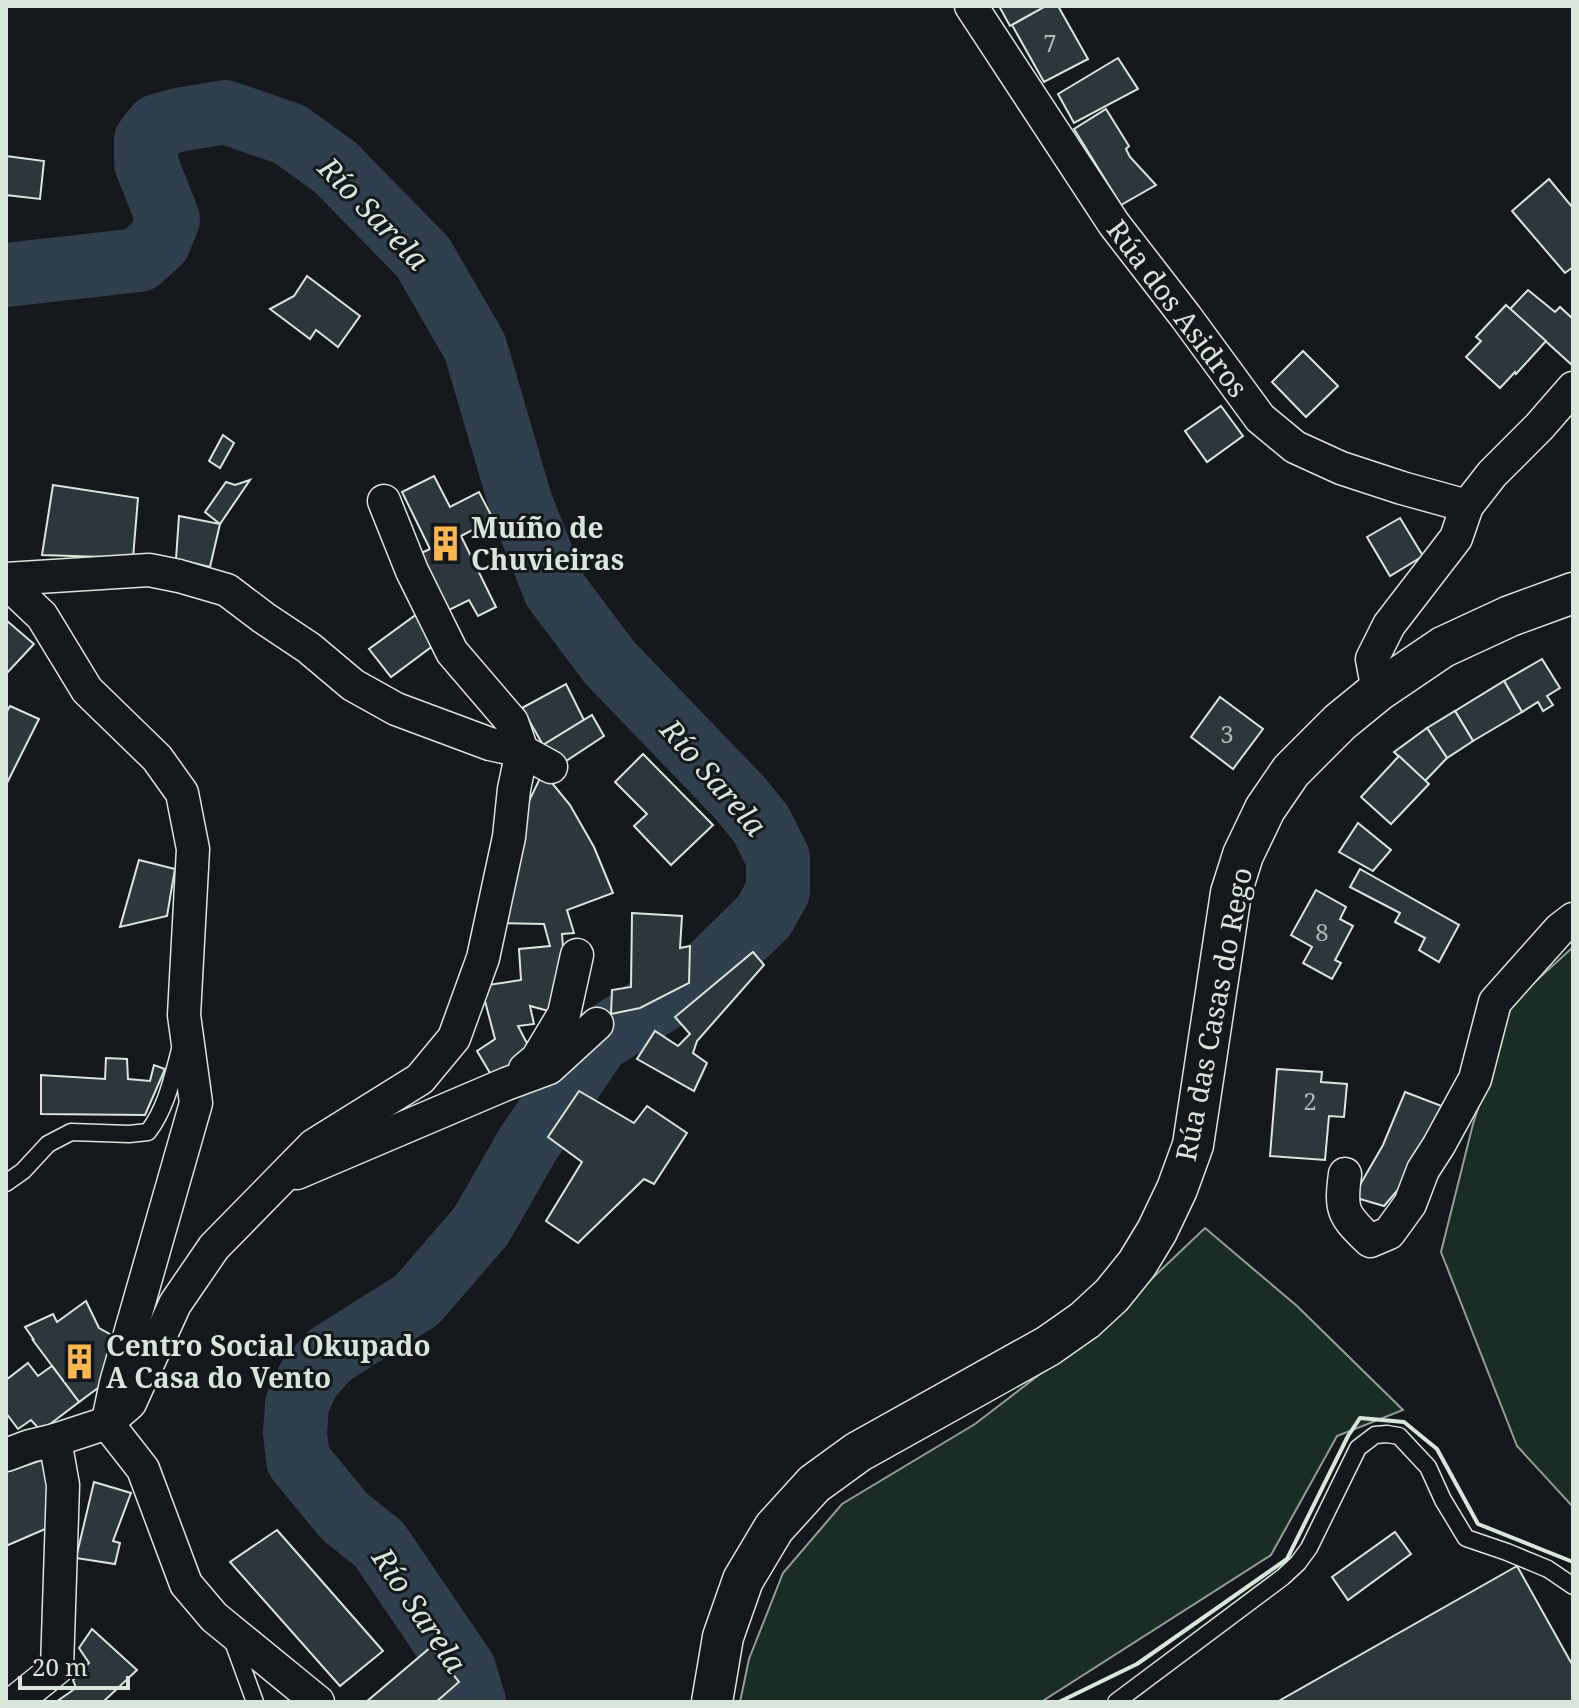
<svg xmlns="http://www.w3.org/2000/svg" width="1579" height="1708" font-family="'Noto Serif',serif">
  <style>
    .green { fill: #1a2d24; stroke: #939e99; stroke-width: 2 }
    .lines { fill: none; stroke-linecap: round; stroke-linejoin: round }
    .river { stroke: #2f3f4d; stroke-width: 64 }
    .building { fill: #2c363c; stroke: #d8e6dc; stroke-width: 2 }
    .service-casing { stroke: #d8e6dc; stroke-width: 19 }
    .minor-casing { stroke: #d8e6dc; stroke-width: 35 }
    .tertiary-casing { stroke: #d8e6dc; stroke-width: 43 }
    .service { stroke: #14181c; stroke-width: 16 }
    .minor { stroke: #14181c; stroke-width: 32 }
    .tertiary { stroke: #14181c; stroke-width: 40 }
    .wall { stroke: #d8e6dc; stroke-width: 4 }
    .labels { text-anchor: middle; dominant-baseline: central; stroke-width: 6; stroke-linejoin: round; paint-order: stroke }
    .number-label { font-size: 24px; fill: #adbab4 }
    .street-label { font-size: 28px; fill: #d8e6dc; stroke: #14181c }
    .poi-label { font-size: 28px; font-weight: bold; fill: #d8e6dc; stroke: #14181c; text-anchor: start }
    .water-label { font-size: 30px; font-style: italic; fill: #d8e6dc; stroke: #14181c }
  </style>
  <rect width="100%" height="100%" fill="#14181c"/>
  <!-- green -->
  <g class="green">
    <path d="M1573 947V1507L1517 1446 1441 1252 1473 1124 1512 1003Z"/>
    <path d="M1205 1228 1297 1306 1403 1410 1337 1436 1271 1555 1041 1702H740L749 1659 783 1573 842 1504 975 1424 1100 1328Z"/>
  </g>
  <g class="lines">
    <!-- river -->
    <path class="river" d="M6 275 139 260 159 242 168 219 146 163V140L157 126 178 120 225 112 289 134 335 167 423 257 475 347 521 504 555 590 610 663 739 797 761 824 778 858V891L764 916 709 970 598 1041 528 1144 481 1226 417 1300 330 1355 309 1378 297 1404 295 1433 298 1460 345 1517 379 1544 464 1669 474 1702"/>
  </g>
  <!-- building -->
  <g class="building">
    <path d="M999 6H1046L1010 26Z"/>
    <path d="M1046 6H1058L1088 59 1044 82 1012 25Z"/>
    <path d="M1118 58 1138 89 1074 123 1058 94Z"/>
    <path d="M1106 109 1129 146 1126 149 1130 157 1156 185 1121 205 1074 129Z"/>
    <path d="M6 156 44 161 40 199 6 195Z"/>
    <path d="M1549 179 1573 208V267L1565 273 1512 211Z"/>
    <path d="M307 276 360 316 338 347 316 330 310 339 270 309 294 296Z"/>
    <path d="M1528 290 1555 312 1560 307 1573 319V366L1510 309Z"/>
    <path d="M1506 305 1546 341 1516 374 1515 372 1500 388 1466 357 1481 341 1476 337Z"/>
    <path d="M1303 351 1338 386 1306 417 1272 382Z"/>
    <path d="M1221 406 1243 436 1207 462 1185 431Z"/>
    <path d="M223 435 234 443 220 468 209 461Z"/>
    <path d="M434 476 450 507 479 492 493 519 461 536 496 607 478 616 469 600 445 612 417 555 430 549 402 492Z"/>
    <path d="M250 480 220 524 205 512 226 482 235 485Z"/>
    <path d="M53 485 138 498 133 558 42 555Z"/>
    <path d="M179 516 220 524 210 567 176 559Z"/>
    <path d="M1400 518 1423 556 1390 576 1367 537Z"/>
    <path d="M417 614 438 642 391 677 369 649Z"/>
    <path d="M6 620 34 644 6 674Z"/>
    <path d="M1542 659 1560 688 1547 696 1553 705 1543 711 1538 702 1522 712 1504 681Z"/>
    <path d="M1504 681 1522 712 1473 741 1455 711Z"/>
    <path d="M566 684 584 720 543 745 522 708Z"/>
    <path d="M1220 697 1263 729 1233 769 1191 737Z"/>
    <path d="M10 706 39 719 6 785V713Z"/>
    <path d="M1455 711 1473 741 1447 758 1427 728Z"/>
    <path d="M592 715 604 736 557 767 543 745Z"/>
    <path d="M1427 728 1447 758 1425 781 1394 752Z"/>
    <path d="M643 754 713 825 671 865 634 826 647 814 615 782Z"/>
    <path d="M1399 756 1429 784 1391 824 1361 797Z"/>
    <path d="M543 772 570 805 594 847 613 893 567 910 574 933 562 934 565 973 556 1013 530 1006 534 1024 518 1026 532 1053 493 1078 477 1051 495 1039 481 986 521 980 519 949 550 946 544 924 498 923 528 803Z"/>
    <path d="M1358 823 1391 850 1373 871 1339 852Z"/>
    <path d="M139 860 175 869 167 916 120 927Z"/>
    <path d="M1360 869 1459 925 1439 962 1419 950 1425 938 1395 922 1400 913 1350 887Z"/>
    <path d="M1316 890 1346 907 1340 919 1353 926 1335 960 1341 963 1332 979 1303 963 1312 947 1291 935Z"/>
    <path d="M632 913 682 916 680 948 690 946 689 983 640 1008 611 1014 612 990 631 987Z"/>
    <path d="M753 952 764 965 697 1041 693 1053 707 1063 694 1091 637 1059 655 1031 678 1046 690 1034 675 1017Z"/>
    <path d="M106 1058 127 1059 128 1079 150 1081 154 1065 165 1069 145 1115 41 1114V1075L105 1079Z"/>
    <path d="M1277 1069 1322 1072 1321 1082 1347 1084 1344 1117 1329 1116 1325 1160 1270 1156Z"/>
    <path d="M579 1091 634 1123 647 1106 687 1133 654 1184 644 1179 578 1243 546 1221 582 1162 548 1137Z"/>
    <path d="M1405 1092 1447 1108 1426 1157 1384 1206 1353 1197 1383 1145Z"/>
    <path d="M86 1301 99 1328 117 1338 106 1382 79 1402 32 1339 34 1340 25 1327 53 1314 57 1322Z"/>
    <path d="M28 1363 38 1376 52 1366 79 1402 41 1431 31 1420 18 1429 6 1413V1380Z"/>
    <path d="M42 1460 52 1477V1526L6 1546V1472Z"/>
    <path d="M94 1482 131 1493 113 1541 120 1543 115 1564 76 1558Z"/>
    <path d="M277 1530 383 1651 340 1686 230 1562Z"/>
    <path d="M1395 1532 1411 1554 1348 1600 1332 1577Z"/>
    <path d="M1517 1566 1573 1666V1702H1277Z"/>
    <path d="M92 1629 137 1670 103 1702H56L76 1688 73 1680 89 1663 79 1648Z"/>
    <path d="M431 1647 459 1682 436 1702H366Z"/>
  </g>
  <g class="lines">
    <defs>
      <g id="service">
        <path d="M6 1183 23 1171 48 1144 71 1132 129 1134 148 1132C167 1107 173 1075 181 1046"/>
        <path d="M232 1639 255 1702"/>
        <path d="M1116 1702 1283 1577 1298 1563 1309 1548 1358 1448 1375 1435 1387 1434 1399 1436 1428 1467 1443 1500 1466 1538 1507 1552 1548 1569 1573 1586"/>
      </g>
      <g id="minor">
        <path d="M971 6 1114 224 1186 317 1260 418 1295 447 1341 468 1402 488 1467 506"/>
        <path d="M6 579 149 570 179 576 227 590 264 618 309 648 353 685 396 709 490 744 522 751 551 767"/>
        <path d="M6 582 42 616 87 690 157 758 182 793 193 849 184 1015 196 1103 116 1383 109 1416"/>
        <path d="M1378 691 1372 659 1389 625 1456 538 1467 506 1492 474 1539 427 1573 388"/>
        <path d="M525 1069 537 1059 564 1014 577 955"/>
        <path d="M297 1173 506 1084 549 1068 597 1024"/>
        <path d="M1345 1174C1340 1211 1343 1215 1370 1241L1389 1233 1410 1204 1423 1170 1439 1145 1475 1079 1495 1002 1560 929 1573 919"/>
        <path d="M107 1423 143 1469 186 1584 214 1617 318 1702"/>
        <path d="M6 1455 30 1446 55 1440 107 1423 130 1403 175 1304 214 1247 314 1145 420 1079 454 1038 483 958 509 837 514 789 522 751 512 722 452 652 412 571 384 501"/>
        <path d="M15 1702 57 1668 63 1485 55 1440"/>
      </g>
      <path id="tertiary" d="M712 1702 723 1637 743 1580 774 1528 814 1484 858 1452 1048 1346 1085 1320 1112 1295 1137 1264 1157 1231 1177 1189 1193 1145 1231 893 1243 855 1265 809 1291 771 1340 722 1378 691 1443 647 1510 616 1573 593"/>
    </defs>
    <!-- service casing -->
    <use href="#service" class="service-casing"/>
    <!-- minor casing -->
    <use href="#minor" class="minor-casing"/>
    <!-- tertiary casing -->
    <use href="#tertiary" class="tertiary-casing"/>
    <!-- service -->
    <use href="#service" class="service"/>
    <!-- minor -->
    <use href="#minor" class="minor"/>
    <!-- tertiary -->
    <use href="#tertiary" class="tertiary"/>
    <!-- wall -->
    <path class="wall" d="M1059 1702 1137 1664 1287 1559 1348 1436 1360 1418 1404 1422 1437 1449 1478 1524 1573 1562"/>
  </g>
  <!-- icons -->
  <defs>
    <symbol id="building-bare" viewBox="-9 -9 18 18"><path d="M-4-6H4V6H1V3H-1V6H-4ZM-2.5-4.3h1.7v1.8h-1.7ZM.8-4.3h1.7v1.8H.8ZM-2.5-1h1.7V.8h-1.7ZM.8-1h1.7V.8H.8Z" fill="#ffb74d" stroke="#14181c" stroke-width="2.5" paint-order="stroke"/></symbol>
  </defs>
  <g fill-rule="evenodd">
    <use href="#building-bare" x="420" y="518" width="51" height="51"/>
    <use href="#building-bare" x="54" y="1336" width="51" height="51"/>
  </g>
  <g class="labels">
    <!-- number labels -->
    <g class="number-label">
      <text x="1050" y="42">7</text>
      <text x="1227" y="733">3</text>
      <text x="1322" y="931">8</text>
      <text x="1310" y="1100">2</text>
    </g>
    <!-- street labels -->
    <g class="street-label">
      <text transform="translate(1178 308) rotate(53)">Rúa dos Asidros</text>
      <text transform="translate(1213 1014) rotate(-79)">Rúa das Casas do Rego</text>
    </g>
    <!-- poi labels -->
    <g class="poi-label">
      <text x="471" y="527">Muíño de<tspan x="471" dy="32">Chuvieiras</tspan></text>
      <text x="106" y="1345">Centro Social Okupado<tspan x="106" dy="32">A Casa do Vento</tspan></text>
    </g>
    <!-- water labels -->
    <g class="water-label">
      <text transform="translate(374 213) rotate(46)">Río Sarela</text>
      <text transform="translate(714 777) rotate(49)">Río Sarela</text>
      <text transform="translate(420 1610) rotate(56)">Río Sarela</text>
    </g>
  </g>
  <!-- border -->
  <rect width="1579" height="1708" fill="none" stroke="#d8e6dc" stroke-width="16"/>
  <!-- scale -->
  <path d="M20 1676v12h108v-12" fill="none" stroke="#d8e6dc" stroke-width="4"/>
  <text x="32" y="1676" font-size="24" fill="#d8e6dc" stroke="#14181c" stroke-width="6" paint-order="stroke">20 m</text>
</svg>
